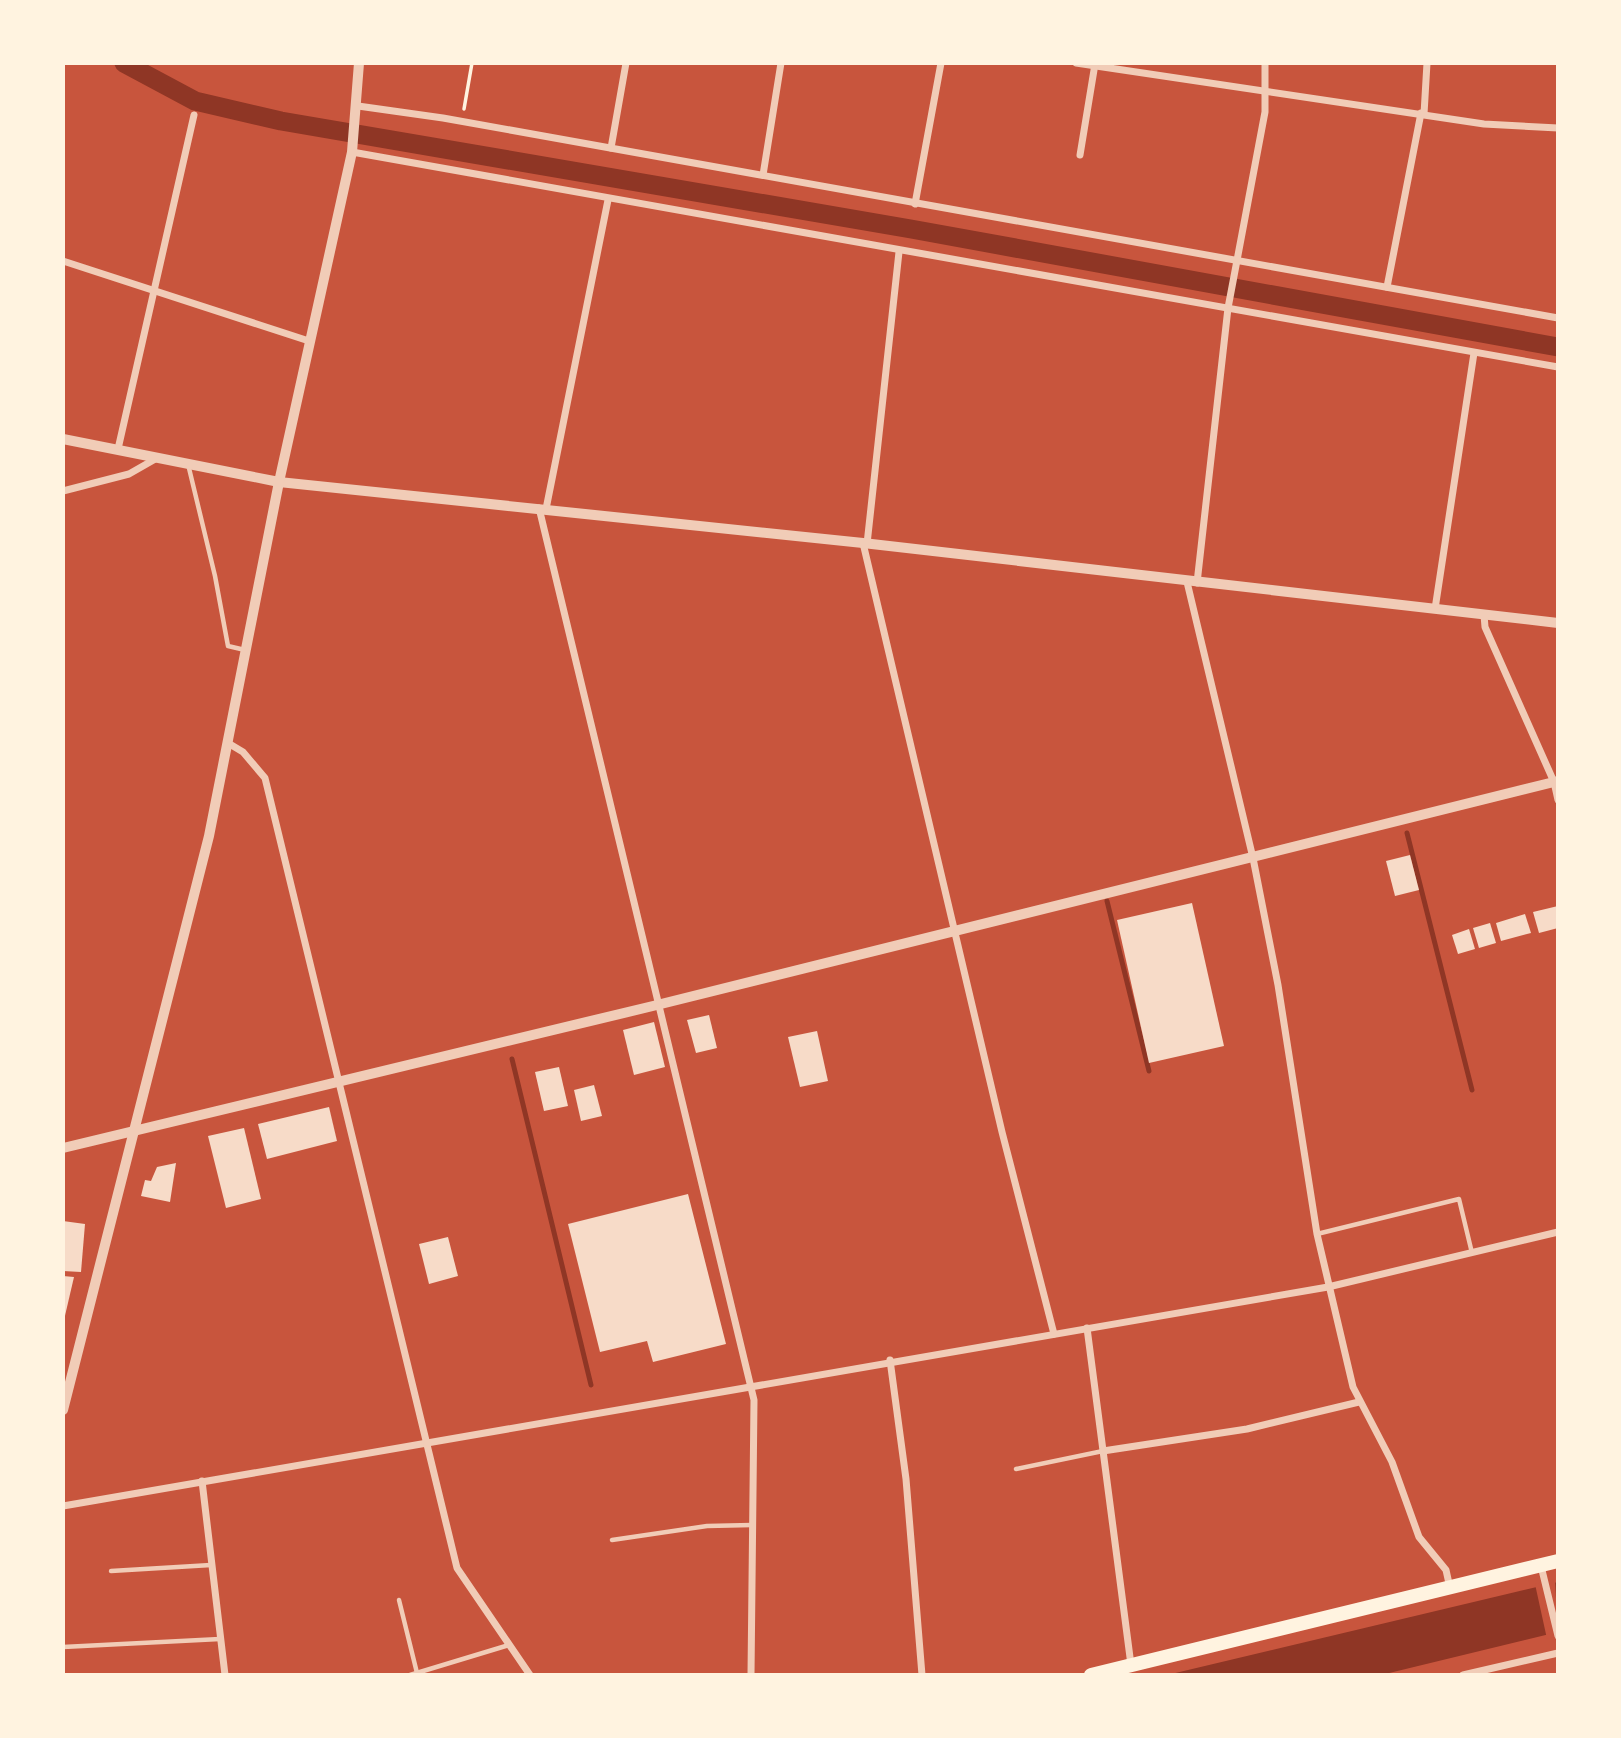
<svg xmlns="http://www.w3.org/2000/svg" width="1621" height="1738" font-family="'Source Sans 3',sans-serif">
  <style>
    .water { fill: #8f3625 }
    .pier { fill: #c8553d }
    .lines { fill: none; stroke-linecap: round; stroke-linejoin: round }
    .stream { stroke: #8f3625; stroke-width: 5 }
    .canal { stroke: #8f3625; stroke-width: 19 }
    .building { fill: #f7dbc8 }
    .path { stroke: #fff3e0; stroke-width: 3.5 }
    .service { stroke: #f1ccb7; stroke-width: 4.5 }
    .minor { stroke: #f1ccb7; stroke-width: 7 }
    .tertiary { stroke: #f1ccb7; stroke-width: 10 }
    .primary { stroke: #fff3e0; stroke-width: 14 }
  </style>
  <rect width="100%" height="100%" fill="#c8553d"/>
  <!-- water -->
  <path class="water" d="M1558 1582V1632L1381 1675H1167Z"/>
  <!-- pier -->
  <path class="pier" d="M1555 1579 1558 1636 1547 1639 1535 1584Z"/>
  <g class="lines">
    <!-- stream -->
    <g class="stream">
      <path d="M1407 833 1472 1090"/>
      <path d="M1107 901 1149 1071"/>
      <path d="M512 1059 591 1385"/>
    </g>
    <!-- canal -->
    <path class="canal" d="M124 63 195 101 281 121 911 229 1558 347"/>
  </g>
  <!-- building -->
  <g class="building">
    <path d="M1410 855 1419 890 1395 896 1386 861Z"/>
    <path d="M1192 903 1224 1046 1149 1063 1117 920Z"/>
    <path d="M1558 906V928L1539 933 1533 912Z"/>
    <path d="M1525 914 1531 933 1501 941 1496 923Z"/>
    <path d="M1490 923 1496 943 1479 948 1473 928Z"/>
    <path d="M1469 929 1475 949 1458 954 1452 935Z"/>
    <path d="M709 1015 717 1048 696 1053 687 1020Z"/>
    <path d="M654 1022 665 1067 634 1075 623 1030Z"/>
    <path d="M817 1031 828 1081 800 1087 788 1037Z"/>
    <path d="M559 1067 568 1106 544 1111 535 1072Z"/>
    <path d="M594 1085 602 1116 581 1121 574 1090Z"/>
    <path d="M329 1107 337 1141 267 1159 258 1124Z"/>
    <path d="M244 1128 261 1199 226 1208 208 1136Z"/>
    <path d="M176 1163 170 1202 141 1196 145 1180 151 1181 157 1167Z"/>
    <path d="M688 1194 726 1344 653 1362 647 1341 600 1352 568 1224Z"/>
    <path d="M63 1221 85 1224 81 1272 63 1271Z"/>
    <path d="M448 1237 458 1276 429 1284 419 1244Z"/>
    <path d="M63 1276 74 1277 64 1320H63Z"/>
  </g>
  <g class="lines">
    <!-- path -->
    <path class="path" d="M464 109 472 63"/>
    <!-- service -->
    <g class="service">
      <path d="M188 464 215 576 228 646 245 650"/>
      <path d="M1317 1234 1459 1199 1472 1253"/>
      <path d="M1016 1469 1103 1451"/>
      <path d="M612 1540 707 1526 752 1525"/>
      <path d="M111 1571 211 1565"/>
      <path d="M399 1600 417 1673"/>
      <path d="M63 1647 220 1639"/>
      <path d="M410 1675 509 1645"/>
    </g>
    <!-- minor -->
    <g class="minor">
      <path d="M1076 63 1484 124 1558 128"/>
      <path d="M358 106 443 118 1558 318"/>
      <path d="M1424 114 1427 63"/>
      <path d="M611 148 626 63"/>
      <path d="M352 152 1558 367"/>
      <path d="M1080 155 1095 64"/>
      <path d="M763 175 781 63"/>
      <path d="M915 204 941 63"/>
      <path d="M63 261 309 341"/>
      <path d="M1387 287 1421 113"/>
      <path d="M118 449 194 115"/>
      <path d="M63 491 129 474 157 458"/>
      <path d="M539 508 754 1400 751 1675"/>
      <path d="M546 509 608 200"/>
      <path d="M863 543 1002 1132 1054 1334"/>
      <path d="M867 544 899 252"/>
      <path d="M1187 582 1253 858 1278 985 1317 1234 1353 1387 1392 1462 1419 1537 1446 1570 1450 1588"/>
      <path d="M1197 583 1228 308 1265 112V63"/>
      <path d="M1435 609 1474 353"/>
      <path d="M1484 615 1485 627 1554 782 1558 800"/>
      <path d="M228 743 243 752 265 778 457 1568 530 1675"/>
      <path d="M1087 1328 1131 1665"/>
      <path d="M890 1360 906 1479 922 1675"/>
      <path d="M1103 1451 1247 1429 1359 1402"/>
      <path d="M202 1481 225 1675"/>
      <path d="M63 1506 1328 1287 1558 1232"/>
      <path d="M1541 1566 1558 1636"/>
      <path d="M1463 1675 1558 1653"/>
    </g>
    <!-- tertiary -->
    <g class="tertiary">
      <path d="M63 439 279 482 863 543 1558 623"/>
      <path d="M63 1148 657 1005 1558 781"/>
      <path d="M63 1410 209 836 279 482 352 152 359 63"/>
    </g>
    <!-- primary -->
    <path class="primary" d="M1091 1675 1558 1561"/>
  </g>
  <!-- border -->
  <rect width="1621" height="1738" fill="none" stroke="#fff3e0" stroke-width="130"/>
</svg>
